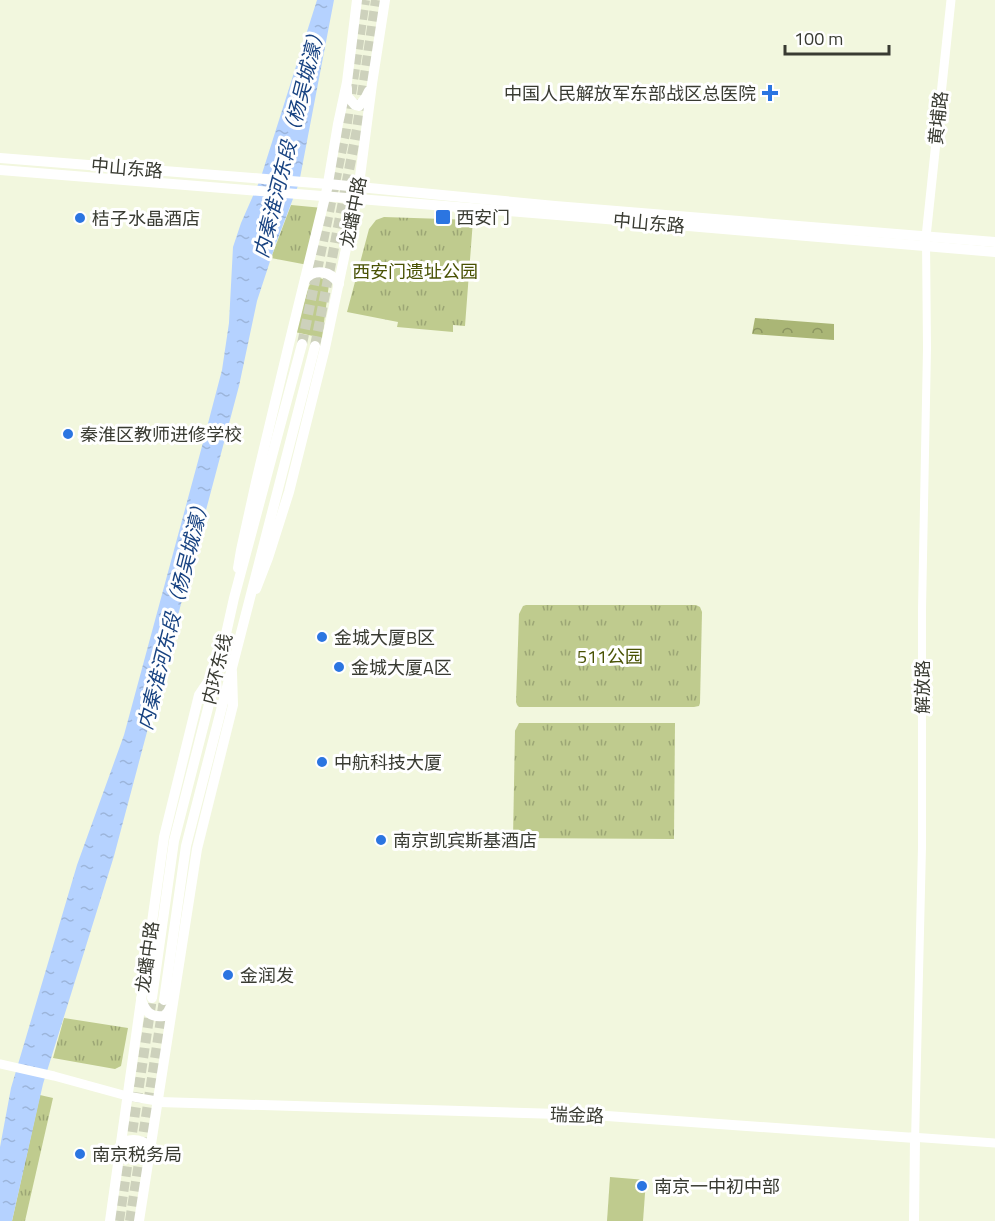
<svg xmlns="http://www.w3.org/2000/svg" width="995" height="1221" font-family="'Titillium Web','Noto Sans SC',sans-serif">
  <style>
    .grass { fill: #bfcb8e }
    .forest { fill: url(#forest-crowns) }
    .park { fill: url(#park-tufts) }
    .water { fill: url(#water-ripples) }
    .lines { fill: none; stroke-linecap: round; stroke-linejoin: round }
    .trunk-tunnel { stroke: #cdd1bc; stroke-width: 10; stroke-dasharray: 10 5; stroke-linecap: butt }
    .tertiary { stroke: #fff; stroke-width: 8 }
    .secondary { stroke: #fff; stroke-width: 9 }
    .primary { stroke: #fff; stroke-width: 10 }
    .trunk { stroke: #fff; stroke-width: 10 }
    .poi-dot { fill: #2b75e1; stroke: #fff; stroke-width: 2 }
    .labels { text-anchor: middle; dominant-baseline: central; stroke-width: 6; stroke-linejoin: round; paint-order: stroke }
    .poi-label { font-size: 18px; fill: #393b32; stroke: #fff; text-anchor: start }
    .street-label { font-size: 18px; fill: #393b32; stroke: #fff }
    .park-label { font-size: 18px; fill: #495204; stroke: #fff }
    .water-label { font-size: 20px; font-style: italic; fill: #174281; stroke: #fff }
  </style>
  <defs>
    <pattern id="forest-crowns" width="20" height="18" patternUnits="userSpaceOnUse" patternTransform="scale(1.5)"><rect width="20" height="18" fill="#aab676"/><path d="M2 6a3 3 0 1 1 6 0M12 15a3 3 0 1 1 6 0" fill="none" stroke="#8b9561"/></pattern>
    <pattern id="park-tufts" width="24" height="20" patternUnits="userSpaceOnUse" patternTransform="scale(1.5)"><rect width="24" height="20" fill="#bfcb8e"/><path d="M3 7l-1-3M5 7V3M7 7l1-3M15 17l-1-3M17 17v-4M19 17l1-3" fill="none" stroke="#9ca675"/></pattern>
    <pattern id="water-ripples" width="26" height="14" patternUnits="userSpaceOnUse" patternTransform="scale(1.5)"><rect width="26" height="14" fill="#b5d2ff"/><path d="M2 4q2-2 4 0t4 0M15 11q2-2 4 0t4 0" fill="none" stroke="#9cb5db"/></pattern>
  </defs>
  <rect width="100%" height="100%" fill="#f2f7de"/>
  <!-- grass -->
  <g class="grass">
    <path d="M320 278 325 280 329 284 322 338 295 332 309 286 314 279Z"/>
    <path d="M610 1177 646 1180 643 1221H607Z"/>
  </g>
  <!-- forest -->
  <path class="forest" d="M755 318 834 324V340L752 334Z"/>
  <!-- park -->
  <g class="park">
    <path d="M291 205 323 208 308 265 271 258Z"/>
    <path d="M384 217 473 220 465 326 453 325V332L397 327 398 322 347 312 369 229 376 220Z"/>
    <path d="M526 605H696L700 607 702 612 700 703 699 706 694 707H519L517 705 516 702 519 614 523 606Z"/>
    <path d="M519 723H675L674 839 513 838 515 731Z"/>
    <path d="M64 1018 128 1028 121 1066 115 1069 53 1058Z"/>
    <path d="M40 1095 53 1098 25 1221H12Z"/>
  </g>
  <!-- water -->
  <path class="water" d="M317 0H334L299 183 275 246 257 301 239 386 114 856 43 1084 12 1221H0V1147L11 1088 77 865 124 735 201 450 222 370 229 323 233 247 241 223 260 180Z"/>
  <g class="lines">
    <!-- trunk-tunnel -->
    <g class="trunk-tunnel">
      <path d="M302 344 346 129 365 0"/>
      <path d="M315 346 357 129 376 0"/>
      <path d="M119 1221 152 998"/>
      <path d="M130 1221 164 1000"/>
    </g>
    <!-- tertiary -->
    <path class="tertiary" d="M915 1142 922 847V610L927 348 926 240"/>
    <!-- secondary -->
    <g class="secondary">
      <path d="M926 237 951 0"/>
      <path d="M0 1064 54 1076 127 1096 163 1102"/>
      <path d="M911 1137 995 1143"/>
    </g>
    <!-- primary -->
    <g class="primary">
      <path d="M347 88V96L355 105 359 106 366 97 369 91"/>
      <path d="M0 158 328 184 555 206 995 242"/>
      <path d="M0 170 606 219 995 252"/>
      <path d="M305 279C315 268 331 271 339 284"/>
      <path d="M238 568 241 550 256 482 289 344 327 189 338 124 347 82 357 0"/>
      <path d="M256 589 268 558 289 492 325 348 358 192 372 84 385 0"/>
      <path d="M141 999C145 1011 150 1018 164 1016L168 1012 172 1004"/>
      <path d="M159 1102 593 1115 915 1138 914 1221"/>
      <path d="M121 1143C132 1138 141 1139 151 1147"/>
      <path d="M110 1221 164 837 199 695 217 668"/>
      <path d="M139 1221 197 849 233 705 232 672"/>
    </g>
    <!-- trunk -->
    <g class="trunk">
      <path d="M152 998 174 841 219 665 234 598 302 344"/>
      <path d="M164 1000 186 846 315 346"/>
    </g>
  </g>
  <!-- markers -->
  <g class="poi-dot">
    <path d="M767 84h6v6h6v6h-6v6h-6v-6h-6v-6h6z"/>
    <rect x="435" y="209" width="16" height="16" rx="3"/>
    <circle cx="80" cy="218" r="6"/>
    <circle cx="68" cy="434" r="6"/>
    <circle cx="322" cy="637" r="6"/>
    <circle cx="339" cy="667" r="6"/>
    <circle cx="322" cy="762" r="6"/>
    <circle cx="381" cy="840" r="6"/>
    <circle cx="228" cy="975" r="6"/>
    <circle cx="80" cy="1154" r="6"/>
    <circle cx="642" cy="1186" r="6"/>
  </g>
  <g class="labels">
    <!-- poi labels -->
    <g class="poi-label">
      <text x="756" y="93" text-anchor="end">中国人民解放军东部战区总医院</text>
      <text x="456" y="217">西安门</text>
      <text x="92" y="218">桔子水晶酒店</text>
      <text x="80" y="434">秦淮区教师进修学校</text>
      <text x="334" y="637">金城大厦B区</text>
      <text x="351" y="667">金城大厦A区</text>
      <text x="334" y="762">中航科技大厦</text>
      <text x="393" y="840">南京凯宾斯基酒店</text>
      <text x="240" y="975">金润发</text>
      <text x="92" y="1154">南京税务局</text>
      <text x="654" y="1186">南京一中初中部</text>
    </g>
    <!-- street labels -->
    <g class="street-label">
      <text transform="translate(938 118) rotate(-84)">黄埔路</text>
      <text transform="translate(127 168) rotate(5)">中山东路</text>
      <text transform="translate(353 212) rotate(-79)">龙蟠中路</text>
      <text transform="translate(649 223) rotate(5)">中山东路</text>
      <text transform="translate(217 669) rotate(-76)">内环东线</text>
      <text transform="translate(922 687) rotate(-90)">解放路</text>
      <text transform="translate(147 957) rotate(-82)">龙蟠中路</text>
      <text transform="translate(577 1115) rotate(2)">瑞金路</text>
    </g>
    <!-- park labels -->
    <g class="park-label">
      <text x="415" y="271">西安门遗址公园</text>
      <text x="610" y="656">511公园</text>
    </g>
    <!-- water labels -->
    <g class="water-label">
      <text transform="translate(289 141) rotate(-76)">内秦淮河东段（杨吴城濠）</text>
      <text transform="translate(173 613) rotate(-76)">内秦淮河东段（杨吴城濠）</text>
    </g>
  </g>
  <!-- scale -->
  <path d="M785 45v9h104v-9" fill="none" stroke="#393b32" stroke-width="3"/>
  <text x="794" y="45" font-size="18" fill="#393b32" stroke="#ffffff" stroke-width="4.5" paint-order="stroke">100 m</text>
</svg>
